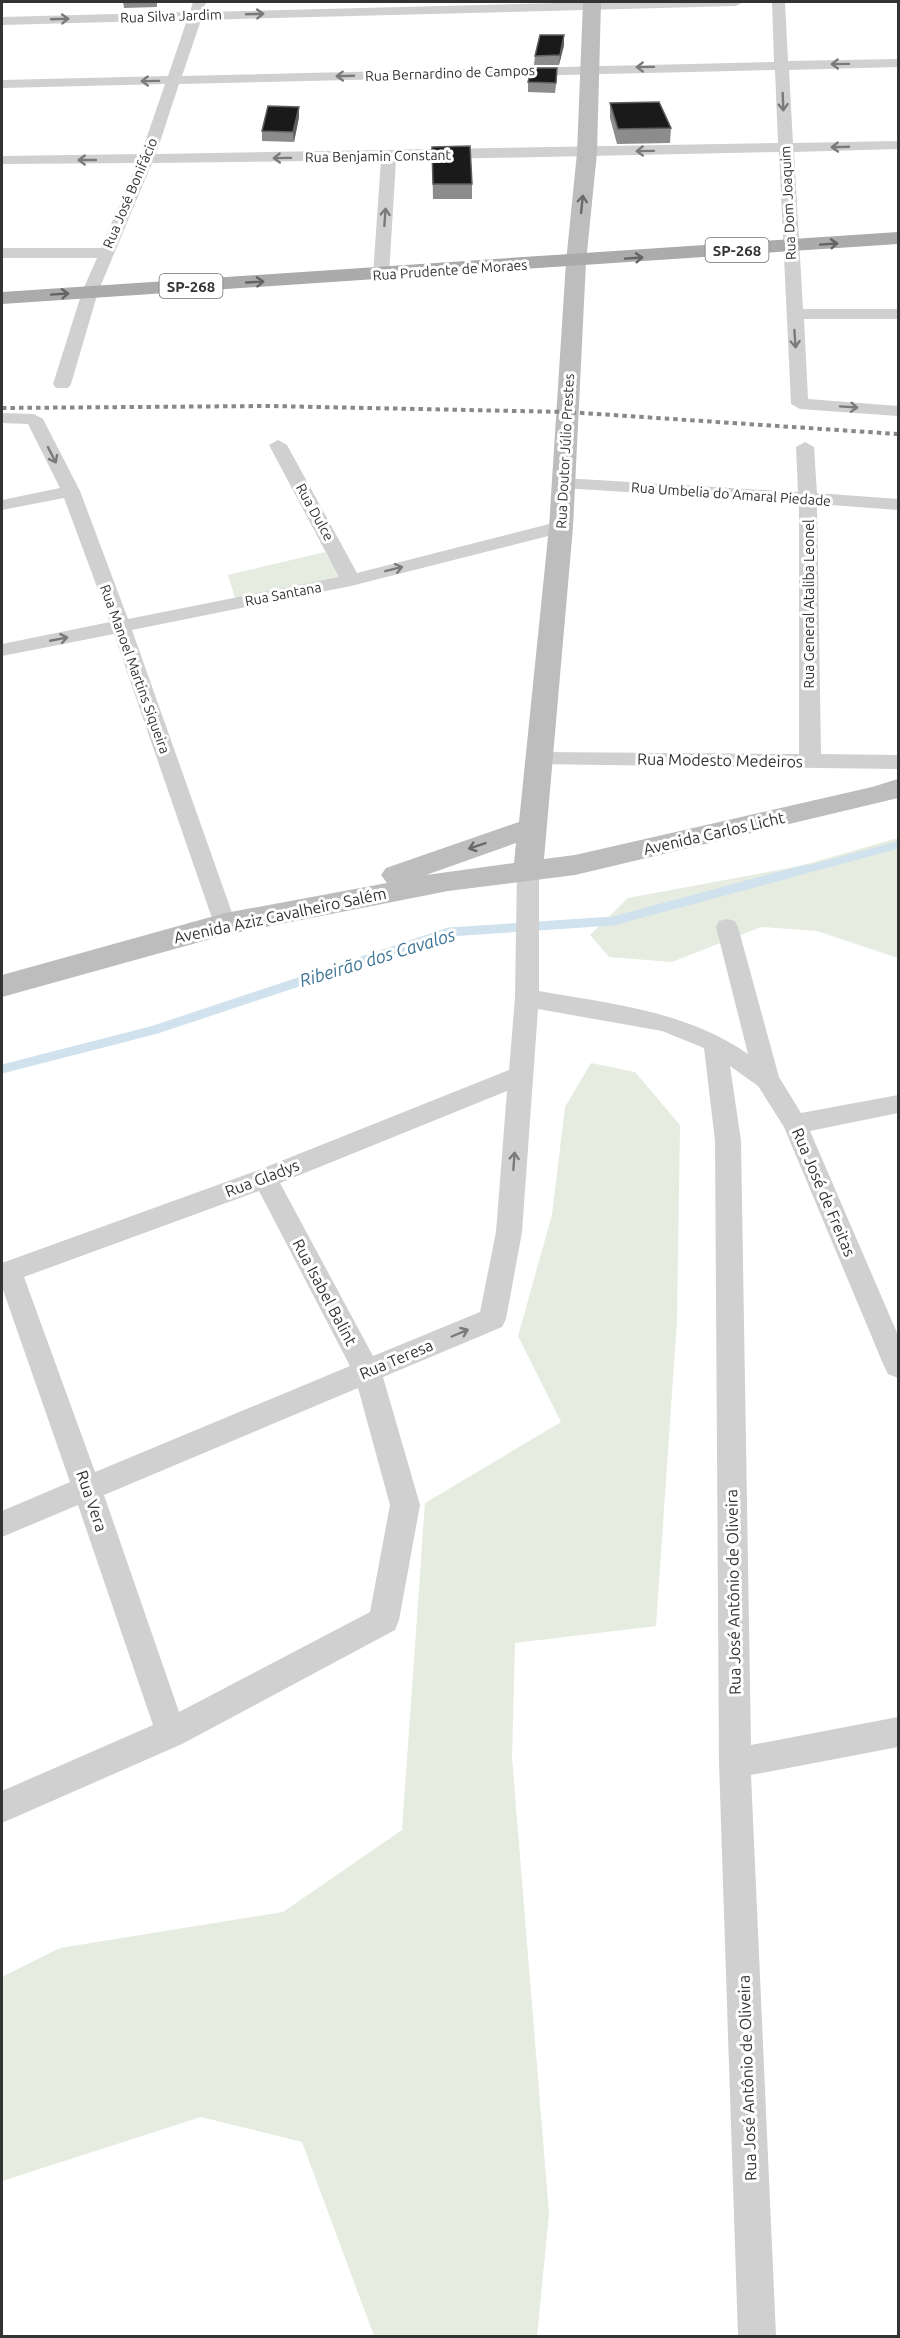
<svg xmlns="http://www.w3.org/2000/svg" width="900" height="2338" font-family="Ubuntu,sans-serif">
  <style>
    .green { fill: #e6ecdf }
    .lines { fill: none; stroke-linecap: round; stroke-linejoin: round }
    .stream-far1 { stroke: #cfe2ee; stroke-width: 7 }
    .stream { stroke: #cfe2ee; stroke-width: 9 }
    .minor { fill: #d0d0d0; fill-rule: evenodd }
    .secondary { fill: #bdbdbd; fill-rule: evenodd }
    .primary { fill: #ababab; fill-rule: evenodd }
    .rail { stroke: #888; stroke-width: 4; stroke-dasharray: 4.5 4; stroke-linecap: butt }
    .wall { fill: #8c8c8c }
    .shaded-wall { fill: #5f5f5f }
    .building { fill: #1a1a1a; stroke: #5f5f5f; stroke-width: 1.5 }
    .oneway { stroke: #7a7a7a }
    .oneway2 { stroke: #6a6a6a }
    .oneway3 { stroke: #636363 }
    .labels { text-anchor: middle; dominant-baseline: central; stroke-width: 6; stroke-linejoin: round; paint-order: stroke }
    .far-street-label { font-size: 14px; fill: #333; stroke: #fff }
    .shield { fill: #fff; stroke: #707070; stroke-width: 1.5 }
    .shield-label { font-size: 15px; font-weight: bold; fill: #333 }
    .street-label { font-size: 16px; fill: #333; stroke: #fff }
    .water-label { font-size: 18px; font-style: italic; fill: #3f7597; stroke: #fff }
  </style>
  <rect width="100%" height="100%" fill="#fff"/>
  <!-- green -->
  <g class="green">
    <path d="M325 552 342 579 236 601 228 575Z"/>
    <path d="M898 838V958L817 931 761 927 672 962 609 957 590 935 628 898 800 866Z"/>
    <path d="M591 1063 635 1072 680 1125 677 1320 656 1626 515 1643 512 1758 549 2214 537 2336H374L302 2142 201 2117 2 2181V1977L60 1948 283 1912 402 1830 425 1503 561 1422 518 1336 552 1215 565 1107Z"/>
  </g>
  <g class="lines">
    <!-- stream-far1 -->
    <path class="stream-far1" d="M801 871 898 845"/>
    <!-- stream -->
    <path class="stream" d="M2 1069 154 1030 449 932 613 921 806 869"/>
    <!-- minor -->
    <g class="minor">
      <path d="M193 2H206L203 12 601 2H743L736 6 201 20 182 76 774 62 772 2H785L788 61 898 59V67L789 70 793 143 898 141V149L794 152 803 309H898V319H804L808 399 898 406V416L800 409 791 404 779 152 396 160 389 275 381 280 373 275 381 160 152 163 98 292 71 384 68 388H56L53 384 82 292 97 258H2V248H101L137 163 2 164V156L141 154 165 84 2 88V80L168 76 187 20 2 25V17L190 12ZM775 70 778 143 156 154 179 84Z"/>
      <path d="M2 413 34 414 43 419 80 491 128 619 339 577 269 445 278 440 287 445 357 573 561 521 570 527 568 531 351 586 132 630 236 924 233 930 225 932 217 930 214 924 114 634 2 656V644L110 622 64 498 2 510V500L60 488 28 424 2 423Z"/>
      <path d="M805 442 814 447 817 493 898 499V510L817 504 821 754 898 755V769L534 764 530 759 534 754 541 752 799 754V503L563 488 554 483 563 478 798 492 796 447Z"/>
      <path d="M528 863 536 866 539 871V991C612 1004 686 1011 748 1054L716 927 719 921 727 919 735 921 738 927 779 1077 801 1113 898 1095V1113L810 1131 898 1335V1378L888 1374 884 1366 784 1127 758 1086 730 1066 741 1141 751 1745 898 1717V1747L751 1775 776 2336H738L719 1763 715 1141 704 1048 662 1031 538 1009 522 1232 506 1319 502 1327 383 1377 420 1505 399 1620 395 1630 182 1744 2 1823V1791L153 1725 78 1505 2 1537V1511L70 1482 2 1287V1263L256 1171 509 1070 515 998 517 871 520 866ZM507 1091 496 1232 480 1312 373 1356 280 1183ZM259 1191 350 1366 95 1472 24 1277ZM358 1388 390 1505 370 1612 179 1712 104 1495Z"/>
    </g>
    <!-- secondary -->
    <path class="secondary" d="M583 2H601L597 153 586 262 573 527 544 859 575 855 872 787 898 779V798L575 875 448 891 225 935 2 997V975L225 913 387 883 381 875 386 868 519 822 549 527 566 262 577 153ZM516 843 514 863 426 875Z"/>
    <!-- primary -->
    <path class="primary" d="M898 232V244L2 304V292Z"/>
    <!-- rail -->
    <path class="rail" d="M2 408 269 406 567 412 898 434"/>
  </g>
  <!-- wall -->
  <g class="wall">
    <path d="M123 2H157V7L124 8Z"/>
    <path d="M564 45 559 65H534L535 56Z"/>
    <path d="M557 77 555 93 528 92V82Z"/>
    <path d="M610 103 671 128 670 143 617 144 610 118Z"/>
    <path d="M299 117 294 142 262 141V131Z"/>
    <path d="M432 147 472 184V199H433Z"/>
  </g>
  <!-- shaded-wall -->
  <g class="shaded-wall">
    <path d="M564 35V45L559 65 560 55Z"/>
    <path d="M299 107V117L294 142 293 132Z"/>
  </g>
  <!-- building -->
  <g class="building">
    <path d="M540 35H564L560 55 535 56Z"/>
    <path d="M532 68H557L556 83 528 82Z"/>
    <path d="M659 102 671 128 618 129 610 103Z"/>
    <path d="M268 106 299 107 293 132 262 131Z"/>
    <path d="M470 146 472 184H433L432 147Z"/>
  </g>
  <!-- one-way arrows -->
  <defs><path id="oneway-shaft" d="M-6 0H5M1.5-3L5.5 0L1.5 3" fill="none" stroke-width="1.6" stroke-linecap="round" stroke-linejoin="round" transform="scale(1.5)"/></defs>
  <g class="oneway">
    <use href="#oneway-shaft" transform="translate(255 14) rotate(-2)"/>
    <use href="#oneway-shaft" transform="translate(60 19) rotate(-2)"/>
    <use href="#oneway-shaft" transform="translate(840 64) rotate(179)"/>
    <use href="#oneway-shaft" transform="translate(645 67) rotate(179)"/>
    <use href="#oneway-shaft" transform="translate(345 76) rotate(178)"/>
    <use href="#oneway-shaft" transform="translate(150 81) rotate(179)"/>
    <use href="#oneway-shaft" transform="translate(783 102) rotate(88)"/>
    <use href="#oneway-shaft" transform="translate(840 147) rotate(178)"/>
    <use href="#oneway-shaft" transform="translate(645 151) rotate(179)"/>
    <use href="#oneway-shaft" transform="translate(282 158) rotate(179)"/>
    <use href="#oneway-shaft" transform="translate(87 160) rotate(180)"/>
    <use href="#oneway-shaft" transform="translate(385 217) rotate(-86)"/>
    <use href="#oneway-shaft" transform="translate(795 339) rotate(86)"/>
    <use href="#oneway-shaft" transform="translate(849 407) rotate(4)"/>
    <use href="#oneway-shaft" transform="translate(52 455) rotate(63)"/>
    <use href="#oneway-shaft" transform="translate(394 569) rotate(-14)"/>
    <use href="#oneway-shaft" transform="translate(59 639) rotate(-11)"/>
    <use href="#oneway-shaft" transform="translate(514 1161) rotate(-86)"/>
    <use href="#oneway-shaft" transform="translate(460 1333) rotate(-23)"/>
  </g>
  <g class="oneway2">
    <use href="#oneway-shaft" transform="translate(582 204) rotate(-84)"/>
    <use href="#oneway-shaft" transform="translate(477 846) rotate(161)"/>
  </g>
  <g class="oneway3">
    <use href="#oneway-shaft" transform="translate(829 244) rotate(-4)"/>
    <use href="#oneway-shaft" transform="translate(634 258) rotate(-4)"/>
    <use href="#oneway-shaft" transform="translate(255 282) rotate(-3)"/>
    <use href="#oneway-shaft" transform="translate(60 294) rotate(-4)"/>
  </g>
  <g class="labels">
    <!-- far-street labels -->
    <g class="far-street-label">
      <text transform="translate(171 16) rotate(-2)">Rua Silva Jardim</text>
      <text transform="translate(450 73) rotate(-2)">Rua Bernardino de Campos</text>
      <text transform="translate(378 156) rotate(-1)">Rua Benjamin Constant</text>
      <text transform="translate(130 193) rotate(-67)">Rua José Bonifácio</text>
      <text transform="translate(788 203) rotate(-93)">Rua Dom Joaquim</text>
      <text transform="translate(450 270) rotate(-4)">Rua Prudente de Moraes</text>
      <text transform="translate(565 451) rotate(-87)">Rua Doutor Júlio Prestes</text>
      <text transform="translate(731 494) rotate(4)">Rua Umbelia do Amaral Piedade</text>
      <text transform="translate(315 512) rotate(61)">Rua Dulce</text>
      <text transform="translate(283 594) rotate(-11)">Rua Santana</text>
      <text transform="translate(809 604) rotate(-90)">Rua General Ataliba Leonel</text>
      <text transform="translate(135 669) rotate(70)">Rua Manoel Martins Siqueira</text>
    </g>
    <!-- shield labels -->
    <g class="shield">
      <rect x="705.5" y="238" width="63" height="24" rx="4.5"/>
      <rect x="159.5" y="274" width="63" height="24" rx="4.5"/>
    </g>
    <g class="shield-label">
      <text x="737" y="250">SP-268</text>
      <text x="191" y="286">SP-268</text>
    </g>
    <!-- street labels -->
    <g class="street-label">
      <text transform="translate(720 760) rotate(1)">Rua Modesto Medeiros</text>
      <text transform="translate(714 833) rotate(-13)">Avenida Carlos Licht</text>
      <text transform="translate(280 915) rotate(-12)">Avenida Aziz Cavalheiro Salém</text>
      <text transform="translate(262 1178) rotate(-21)">Rua Gladys</text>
      <text transform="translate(824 1192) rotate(67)">Rua José de Freitas</text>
      <text transform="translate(325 1292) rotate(62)">Rua Isabel Balint</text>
      <text transform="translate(396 1359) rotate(-23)">Rua Teresa</text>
      <text transform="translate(92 1501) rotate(71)">Rua Vera</text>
      <text transform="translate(733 1592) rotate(-91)">Rua José Antônio de Oliveira</text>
      <text transform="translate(747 2078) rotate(-92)">Rua José Antônio de Oliveira</text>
    </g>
    <!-- water labels -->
    <g class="water-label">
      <text transform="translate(377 957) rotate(-17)">Ribeirão dos Cavalos</text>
    </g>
  </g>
  <!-- border -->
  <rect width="900" height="2338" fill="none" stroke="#333333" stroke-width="6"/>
</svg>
